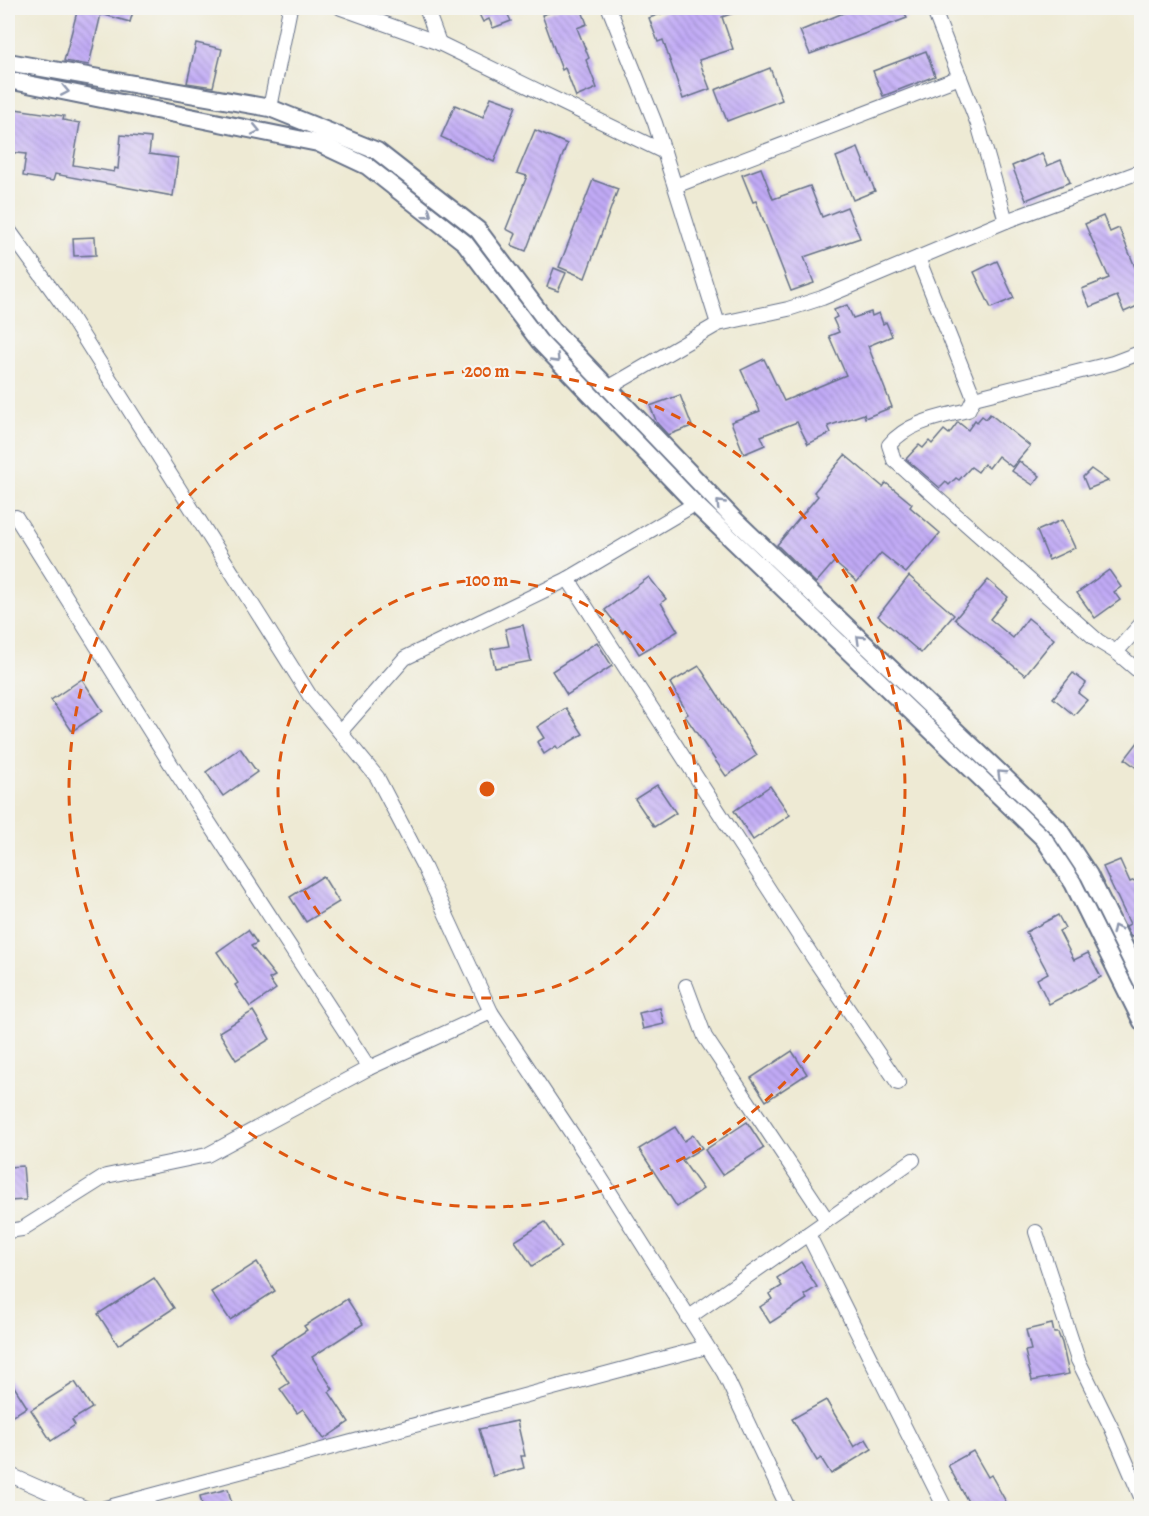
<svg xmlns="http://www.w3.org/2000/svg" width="1149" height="1516" font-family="Alegreya,serif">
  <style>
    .building { fill: url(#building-back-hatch) }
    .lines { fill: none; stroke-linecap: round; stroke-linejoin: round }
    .minor-casing { stroke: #657087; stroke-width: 16 }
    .tertiary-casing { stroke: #657087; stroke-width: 20 }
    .minor { stroke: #fff; stroke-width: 14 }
    .tertiary { stroke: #fff; stroke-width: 16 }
    .oneway { stroke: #8d97ae }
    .ring { fill: none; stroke: #de5710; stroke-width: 3; stroke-dasharray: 10 8 }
    .centre { fill: #de5710; stroke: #f6f6f2; stroke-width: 3 }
    .ring-label { font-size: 18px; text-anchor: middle; font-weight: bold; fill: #de5710; stroke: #f6f6f2; stroke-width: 4.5; stroke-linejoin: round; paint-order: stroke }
  </style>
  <defs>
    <pattern id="building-back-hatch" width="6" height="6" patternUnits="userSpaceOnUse" patternTransform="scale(1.5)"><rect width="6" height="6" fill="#c1aaf6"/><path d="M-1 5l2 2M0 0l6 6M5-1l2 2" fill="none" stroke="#9c8bca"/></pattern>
  </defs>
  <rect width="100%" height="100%" fill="#f6f6f2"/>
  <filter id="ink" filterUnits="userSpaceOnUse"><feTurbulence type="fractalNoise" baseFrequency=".0167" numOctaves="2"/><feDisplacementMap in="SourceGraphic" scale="12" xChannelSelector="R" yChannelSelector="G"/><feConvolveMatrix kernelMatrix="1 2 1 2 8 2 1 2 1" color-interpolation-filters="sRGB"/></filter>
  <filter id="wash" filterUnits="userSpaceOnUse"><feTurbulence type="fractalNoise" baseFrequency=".008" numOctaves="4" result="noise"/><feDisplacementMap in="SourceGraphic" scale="24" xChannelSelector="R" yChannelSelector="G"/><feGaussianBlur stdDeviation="1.35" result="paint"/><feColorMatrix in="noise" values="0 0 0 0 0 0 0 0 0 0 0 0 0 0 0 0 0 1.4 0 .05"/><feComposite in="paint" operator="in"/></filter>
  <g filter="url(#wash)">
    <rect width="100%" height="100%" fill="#eeead4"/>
    <g id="blocks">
      <!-- building -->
      <g class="building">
        <path d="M78 8H134L130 22 101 14 89 65 64 61Z"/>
        <path d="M476 8H515L506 11 511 21 493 28 489 19 483 22Z"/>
        <path d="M562 8H581L587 24 577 28 589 58 586 60 597 88 576 97 565 68 562 70 542 15Z"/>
        <path d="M677 8 745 9 722 17 733 49 699 60 710 89 683 99 663 40 658 42 649 18Z"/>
        <path d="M847 8H902L907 18 810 54 800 31 848 11Z"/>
        <path d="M196 43 222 49 213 87 187 83Z"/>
        <path d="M926 51 935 76 883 96 873 71Z"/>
        <path d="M770 68 782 100 727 121 715 90Z"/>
        <path d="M491 97 516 106 494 162 441 137 455 105 483 117Z"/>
        <path d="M8 108 64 116 63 120 80 123 73 165 114 172 115 168 118 169 121 135 151 138 149 154 178 158 173 196 55 174 53 181 23 176 26 154 8 152Z"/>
        <path d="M535 130 567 144 526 251 511 245 516 234 506 229 527 176 517 173Z"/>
        <path d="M858 148 875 191 853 200 836 157Z"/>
        <path d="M1042 153 1047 166 1061 160 1070 182 1026 200 1012 166Z"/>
        <path d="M761 168 773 199 810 186 822 217 847 207 860 238 804 257 814 283 791 291 756 201 753 202 742 175Z"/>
        <path d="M593 180 618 189 585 278 559 267Z"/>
        <path d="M1103 216 1110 232 1119 228 1142 284V304L1124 312 1117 296 1090 307 1082 289 1109 278 1085 224Z"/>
        <path d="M95 237 96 255 74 256 73 238Z"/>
        <path d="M997 261 1014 298 991 308 974 272Z"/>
        <path d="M554 268 566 273 558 291 547 287Z"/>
        <path d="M847 305 853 318 871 312 872 316 879 313 883 324 886 322 892 336 868 346 892 407 865 418 864 414 828 426 831 433 808 444 797 422 761 436 765 445 744 454 731 422 760 411 741 370 764 359 784 401 846 375 829 336 839 332 833 319 837 317 834 310Z"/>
        <path d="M680 395 692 426 668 435 657 423 650 406Z"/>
        <path d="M990 414 1030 446 1012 467 998 456 989 468 984 464 978 472 971 467 959 480 956 478 949 485 946 482 940 488 906 459 919 445 923 448 929 441 932 444 944 430 949 434 958 422 968 430 975 420 977 422 982 416 986 419Z"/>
        <path d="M845 455 883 487 886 483 900 494 912 504 910 507 940 533 906 573 881 553 857 582 834 562 816 583 777 545 818 496 814 492Z"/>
        <path d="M1019 461 1040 476 1033 485 1012 471Z"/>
        <path d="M1091 469 1108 481 1088 489 1083 477Z"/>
        <path d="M1062 520 1075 548 1049 560 1037 531Z"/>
        <path d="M1109 570 1121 587 1114 592 1120 600 1095 618 1077 593Z"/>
        <path d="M909 576 954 615 921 653 878 616Z"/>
        <path d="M649 577 666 599 661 603 678 631 639 654 625 631 623 633 605 610Z"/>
        <path d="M988 580 1008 597 990 619 1013 638 1028 618 1054 639 1025 675 955 619Z"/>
        <path d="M523 625 531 661 495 668 491 649 509 646 505 629Z"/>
        <path d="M597 642 612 666 567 695 552 671Z"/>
        <path d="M699 666 757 755 726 776 685 716 688 714 670 683Z"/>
        <path d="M1073 673 1086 683 1078 693 1087 700 1074 715 1053 698Z"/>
        <path d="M82 679 103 711 72 731 51 700Z"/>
        <path d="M566 708 583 734 558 749 556 746 544 754 537 742 544 738 537 727Z"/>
        <path d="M1142 737V772L1125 759Z"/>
        <path d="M240 748 257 772 223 796 206 772Z"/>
        <path d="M657 785 676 813 654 827 635 799Z"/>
        <path d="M770 786 790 815 753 840 734 811Z"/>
        <path d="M1120 860 1130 882 1135 880 1142 896V951L1135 936 1131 937 1126 926 1130 924 1103 867Z"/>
        <path d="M323 876 339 902 306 922 290 897Z"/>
        <path d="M1058 915 1065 928 1059 931 1074 960 1088 953 1101 977 1049 1004 1037 979 1048 973 1026 932Z"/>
        <path d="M248 930 257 943 251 946 275 976 269 979 276 989 250 1007 235 985 238 983 217 952Z"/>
        <path d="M660 1008 664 1024 643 1029 639 1013Z"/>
        <path d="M253 1011 270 1039 236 1060 219 1032Z"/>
        <path d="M792 1051 807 1074 766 1101 751 1078Z"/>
        <path d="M747 1122 764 1148 722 1175 705 1150Z"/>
        <path d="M675 1127 684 1141 693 1135 702 1148 682 1160 703 1189 677 1207 639 1149Z"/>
        <path d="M23 1166 26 1200 8 1201V1167Z"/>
        <path d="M545 1222 562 1247 532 1266 515 1241Z"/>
        <path d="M257 1262 275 1291 230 1320 211 1292Z"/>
        <path d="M801 1262 817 1287 804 1295 807 1299 770 1323 760 1307 772 1299 769 1294 782 1286 777 1278Z"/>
        <path d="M154 1278 174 1308 118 1345 98 1314Z"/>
        <path d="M347 1299 363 1324 312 1357 333 1389 329 1392 349 1422 324 1439 303 1409 297 1413 280 1389 289 1383 270 1354 307 1330 304 1326Z"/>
        <path d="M1052 1324 1054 1333H1058L1062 1343 1069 1374 1032 1381 1025 1351 1031 1350 1026 1330Z"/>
        <path d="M8 1377 27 1407 8 1419Z"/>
        <path d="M75 1382 92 1408 72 1420 75 1425 51 1441 31 1410Z"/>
        <path d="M826 1400 854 1447 866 1439 872 1449 831 1474 821 1458 817 1461 792 1419Z"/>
        <path d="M517 1421 525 1456H521L524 1468 493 1476 479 1429Z"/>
        <path d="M973 1451 988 1477 991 1475 1010 1509H972L948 1465Z"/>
        <path d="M228 1489 233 1509H203L200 1496Z"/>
      </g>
    </g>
  </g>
  <g filter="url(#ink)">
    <use href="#blocks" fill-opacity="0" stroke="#657087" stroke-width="1.5"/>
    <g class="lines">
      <defs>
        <g id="minor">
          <path d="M341 8 439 43 664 152"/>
          <path d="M426 8 439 43"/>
          <path d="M609 8 655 123 718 324 788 309 822 298 1006 221 1142 171"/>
          <path d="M933 8 979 127 1006 221"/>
          <path d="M270 108 290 8"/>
          <path d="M675 186 960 77"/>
          <path d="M8 229 65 308 310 696 377 777 425 869 491 1012 592 1164 724 1373 788 1508"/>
          <path d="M918 258 974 398 968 410C940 417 908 422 889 445L894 460 1098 641 1116 652 1142 623"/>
          <path d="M608 388 718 324"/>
          <path d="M974 398 1113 363 1142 352"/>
          <path d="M16 517 172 766 369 1068"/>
          <path d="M568 579 814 959 898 1083"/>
          <path d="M1116 652 1142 674"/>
          <path d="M340 732 405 658 568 579 695 504"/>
          <path d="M686 986 705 1037 827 1220"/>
          <path d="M8 1231 22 1229 106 1176 207 1155 369 1068 491 1012"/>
          <path d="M1036 1232 1078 1360 1112 1429 1142 1499"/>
          <path d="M808 1234 945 1508"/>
          <path d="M688 1318 913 1160"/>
          <path d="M8 1474 85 1508"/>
          <path d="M105 1508 706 1347"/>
        </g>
        <g id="tertiary">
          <path d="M8 62 270 108 377 151 478 230 553 330 732 517 1058 828 1089 875 1142 982"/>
          <path d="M8 80 318 143 367 166 465 243 539 341 695 504 1044 839 1073 883 1142 1022"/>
        </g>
      </defs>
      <!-- minor casing -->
      <use href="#minor" class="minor-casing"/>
      <!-- tertiary casing -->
      <use href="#tertiary" class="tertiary-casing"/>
      <!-- minor -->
      <use href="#minor" class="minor"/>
      <!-- tertiary -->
      <use href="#tertiary" class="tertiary"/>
    </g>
    <!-- one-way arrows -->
    <defs><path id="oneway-chevron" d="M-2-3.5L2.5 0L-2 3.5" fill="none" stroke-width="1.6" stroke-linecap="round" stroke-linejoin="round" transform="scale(1.5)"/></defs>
    <g class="oneway">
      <use href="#oneway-chevron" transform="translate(65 91) rotate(11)"/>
      <use href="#oneway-chevron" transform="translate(256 130) rotate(12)"/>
      <use href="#oneway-chevron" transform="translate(428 214) rotate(38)"/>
      <use href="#oneway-chevron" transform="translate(556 359) rotate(46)"/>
      <use href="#oneway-chevron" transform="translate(720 504) rotate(-134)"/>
      <use href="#oneway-chevron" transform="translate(860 639) rotate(-136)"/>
      <use href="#oneway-chevron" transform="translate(1001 774) rotate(-136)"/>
      <use href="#oneway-chevron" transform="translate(1116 929) rotate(-116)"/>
    </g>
  </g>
  <!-- distance rings -->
  <g class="ring">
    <circle cx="487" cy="789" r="209"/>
    <circle cx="487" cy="789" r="418"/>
  </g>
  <circle cx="487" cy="789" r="9" class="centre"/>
  <g class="ring-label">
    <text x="487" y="377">200 m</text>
    <text x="487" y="586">100 m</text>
  </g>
  <!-- margin -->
  <rect width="1149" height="1516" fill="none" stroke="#f6f6f2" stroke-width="30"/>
</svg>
